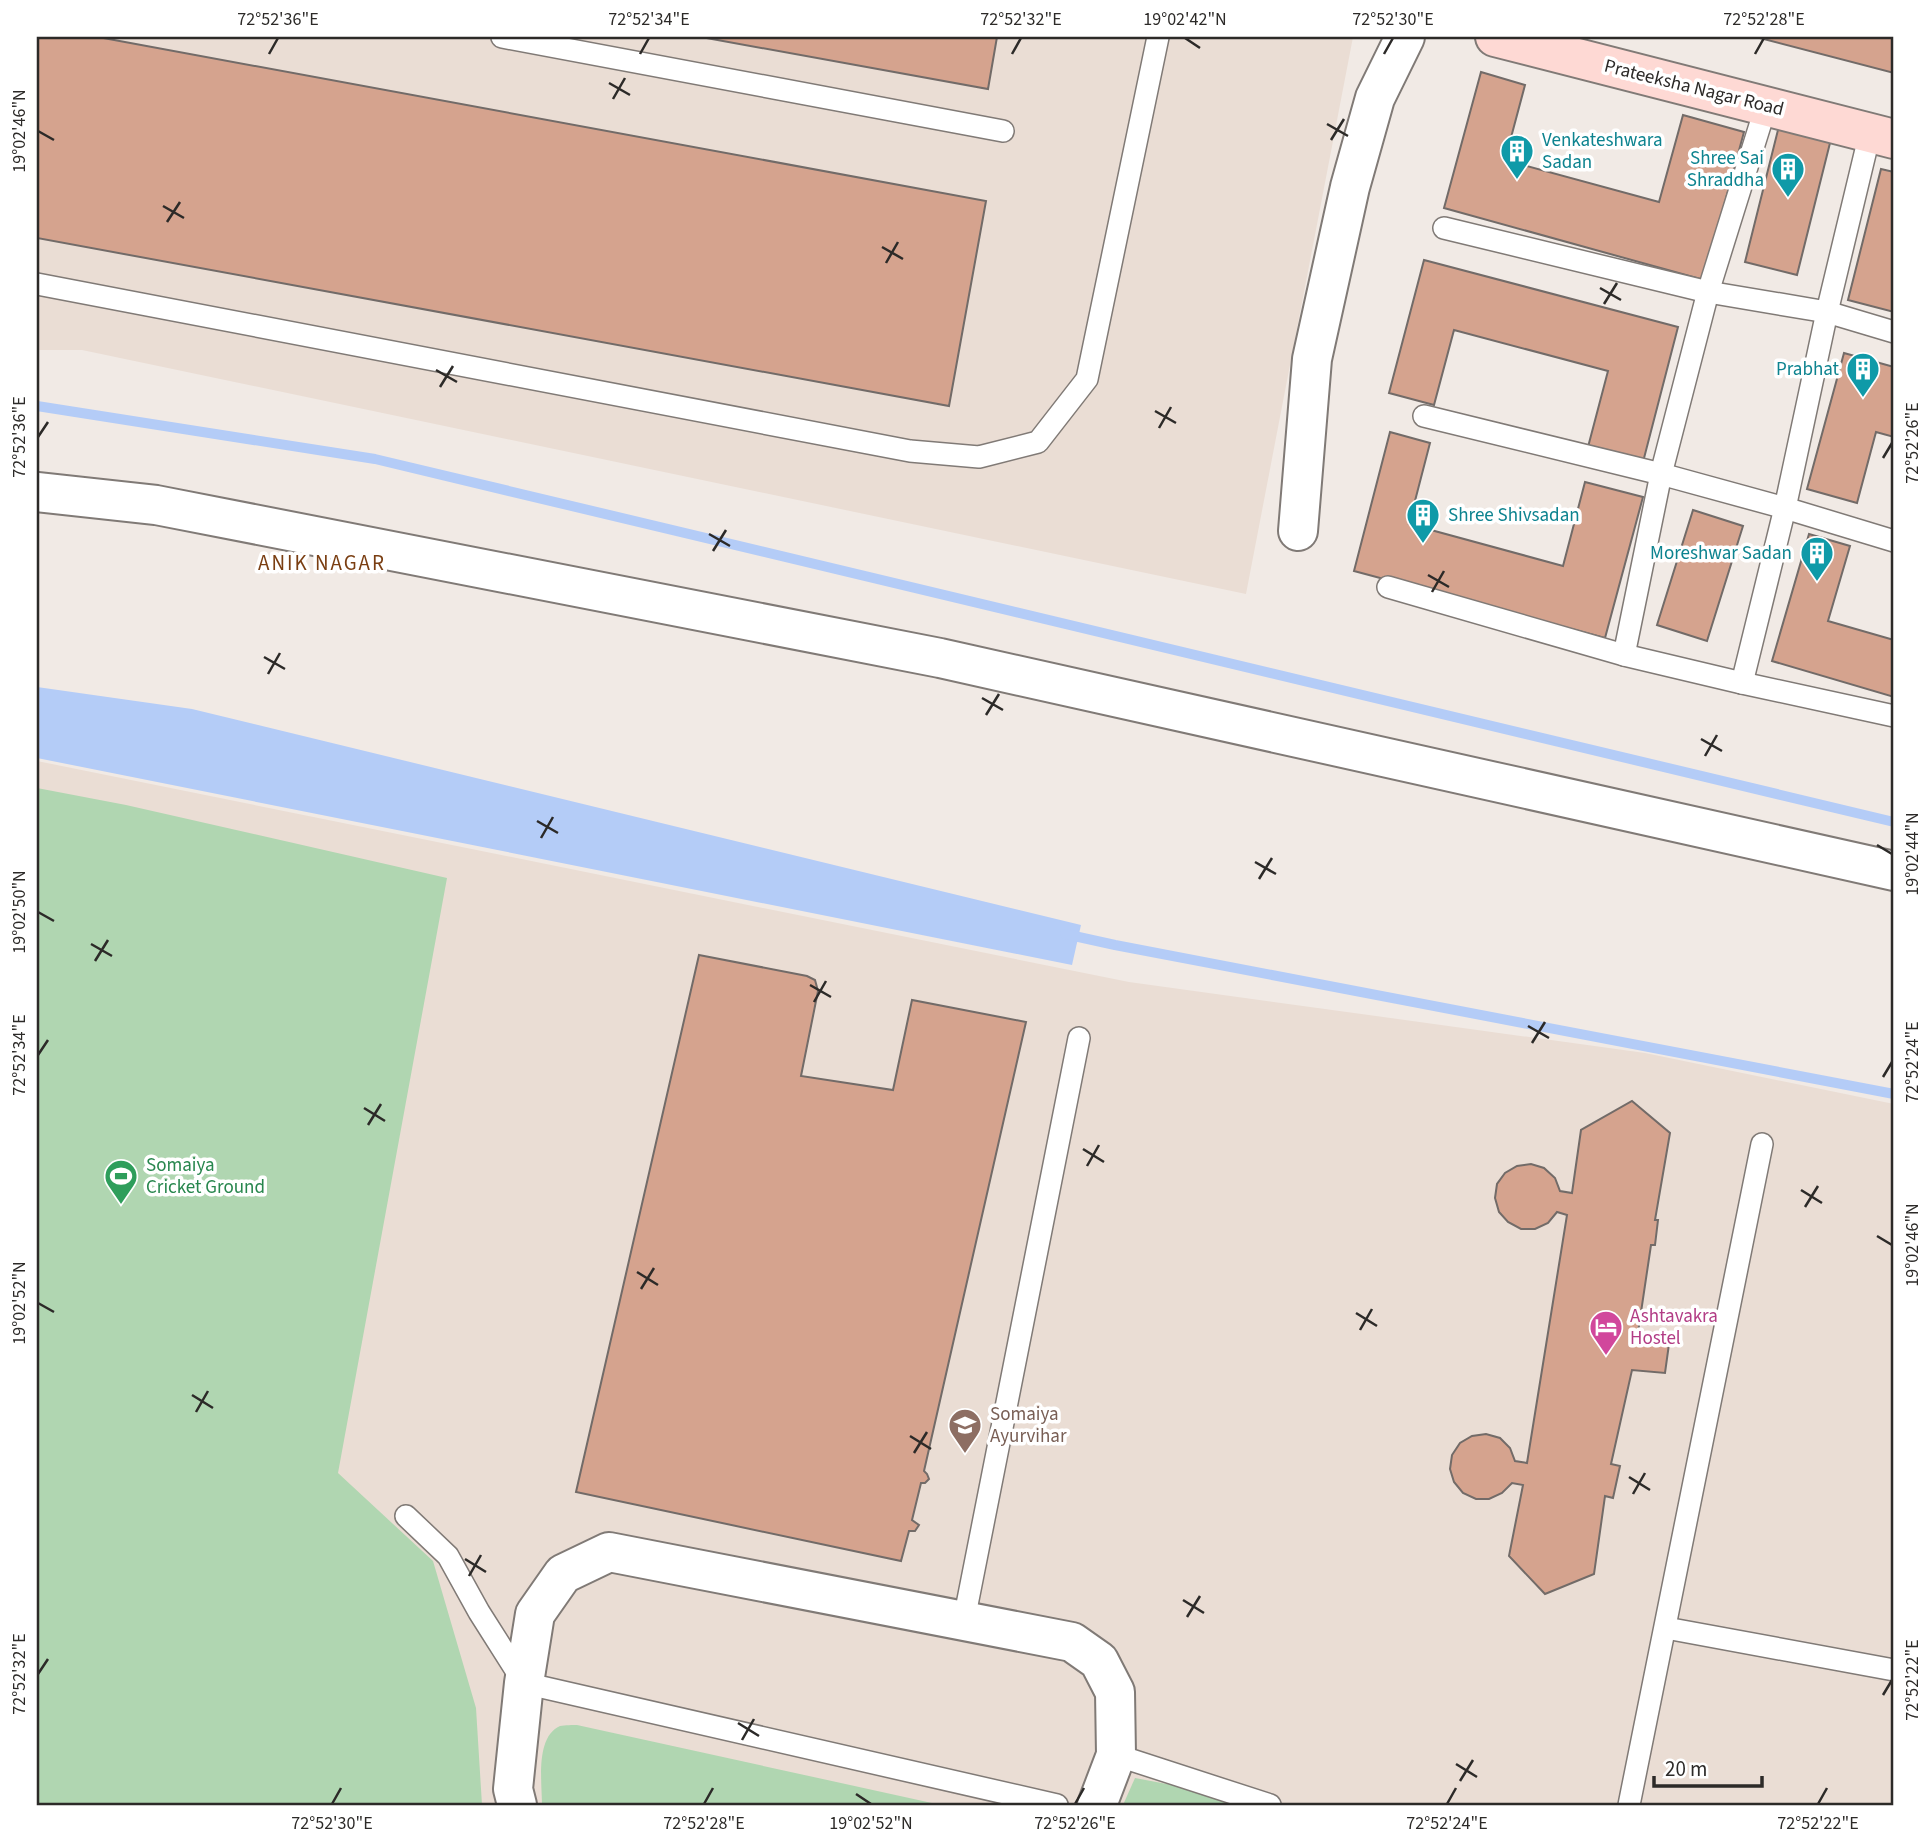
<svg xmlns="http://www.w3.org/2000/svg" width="1931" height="1842" font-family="'Source Sans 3',sans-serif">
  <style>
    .built { fill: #eaddd4 }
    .green { fill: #b0d6b1 }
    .water { fill: #b4ccf7 }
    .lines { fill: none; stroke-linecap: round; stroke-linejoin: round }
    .stream { stroke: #b4ccf7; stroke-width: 10 }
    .building { fill: #d5a38e; stroke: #726b68; stroke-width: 2 }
    .lane-casing { stroke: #807a76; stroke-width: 24 }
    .street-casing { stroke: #807a76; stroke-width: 42 }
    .secondary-casing { stroke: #807a76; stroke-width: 42 }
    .lane { stroke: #fff; stroke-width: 21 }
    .street { stroke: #fff; stroke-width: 38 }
    .secondary { stroke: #fed9d4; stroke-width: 38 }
    .ticks { fill: none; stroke: #2c2a28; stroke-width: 2.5 }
    .labels { text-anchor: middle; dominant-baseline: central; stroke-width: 7; stroke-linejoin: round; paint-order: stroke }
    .street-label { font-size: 19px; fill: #2c2a28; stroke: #fff }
    .culture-label { font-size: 19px; fill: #0d838f; stroke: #fff; text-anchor: end }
    .leisure-label { font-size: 19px; fill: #27864d; stroke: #fff; text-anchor: start }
    .hotel-label { font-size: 19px; fill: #b23c85; stroke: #fff; text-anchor: start }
    .education-label { font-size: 19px; fill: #785e54; stroke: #fff; text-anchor: start }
    .neighbourhood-label { font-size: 21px; letter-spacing: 2px; fill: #7a3e12; stroke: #fff }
    .neatline { fill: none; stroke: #2c2a28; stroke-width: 2.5 }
    .ticks-label { font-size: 18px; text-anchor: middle; fill: #2c2a28 }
  </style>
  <rect width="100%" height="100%" fill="#f1eae5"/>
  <!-- built -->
  <g class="built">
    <path d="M37 37H1353L1246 594 82 350H37Z"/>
    <path d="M37 761 1129 982 1645 1053 1894 1104V1805H37Z"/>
  </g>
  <!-- green -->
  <g class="green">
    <path d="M37 788 126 805 447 878 338 1473 433 1561 476 1708 482 1805H37Z"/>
    <path d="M577 1725 941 1805H542C542 1783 535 1737 560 1726 565 1725 573 1725 577 1725Z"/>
    <path d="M1135 1778 1262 1802 1267 1805H1123Z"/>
  </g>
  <!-- water -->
  <path class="water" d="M37 687 192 709 1081 925 1072 965 37 758Z"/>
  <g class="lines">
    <!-- stream -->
    <g class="stream">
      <path d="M37 406 375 459 1894 822"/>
      <path d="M1065 934 1115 945 1894 1094"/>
    </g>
  </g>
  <!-- building -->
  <g class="building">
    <path d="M37 37H98L986 201 949 406 37 238Z"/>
    <path d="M701 37H997L988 89Z"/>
    <path d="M1756 37H1894V73Z"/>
    <path d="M1481 72 1525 85 1505 160 1659 202 1683 115 1744 132 1704 280 1444 208Z"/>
    <path d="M1780 122 1832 135 1797 275 1745 262Z"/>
    <path d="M1881 169 1894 172V312L1848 300Z"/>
    <path d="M1424 260 1678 327 1643 462 1588 447 1608 371 1454 330 1434 405 1389 393Z"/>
    <path d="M1844 353 1894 367V437L1876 432 1857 503 1807 489Z"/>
    <path d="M1390 432 1430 443 1409 524 1563 566 1585 482 1643 497 1605 638 1354 571Z"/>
    <path d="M1693 510 1743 526 1707 641 1657 625Z"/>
    <path d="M1809 534 1850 546 1828 621 1894 640V697L1772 661Z"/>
    <path d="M699 955 807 976 815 980 818 991 801 1076 893 1090 912 1000 1026 1022 924 1471 927 1474 929 1479 925 1483H921L912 1520 919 1525 915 1531H909L901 1561 576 1492Z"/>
    <path d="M1632 1101 1670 1133 1655 1220H1658L1655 1245H1651L1637 1339 1669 1344 1665 1373 1632 1370 1611 1464 1620 1466 1613 1498 1605 1496 1594 1574 1545 1594 1509 1556 1523 1485 1512 1483 1502 1493 1489 1499H1476L1463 1493 1454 1482 1450 1469 1452 1455 1460 1443 1472 1436 1486 1434 1500 1438 1510 1448 1515 1461 1527 1463 1567 1215 1557 1212 1548 1223 1535 1229H1521L1508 1222 1499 1212 1495 1198 1497 1184 1505 1173 1517 1166 1531 1164 1544 1168 1555 1178 1560 1191 1572 1193 1581 1130Z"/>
  </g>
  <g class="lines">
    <defs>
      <g id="lane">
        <path d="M502 37 1003 131"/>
        <path d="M1444 228 1708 292 1827 312 1894 332"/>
        <path d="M37 284 910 451 979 457 1038 442 1087 379 1158 37"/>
        <path d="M1424 416 1661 474 1785 508 1894 541"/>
        <path d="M1388 587 1624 655 1742 683 1894 716"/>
        <path d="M1624 655 1661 474 1708 292 1766 106"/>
        <path d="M1742 683 1785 508 1827 312 1870 133"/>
        <path d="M406 1516 448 1556 479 1612 524 1683 1057 1805"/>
        <path d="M964 1620 1079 1038"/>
        <path d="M1666 1628 1894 1670"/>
        <path d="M1116 1755 1270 1805"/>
        <path d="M1629 1805 1762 1144"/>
      </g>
      <g id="street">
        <path d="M37 492 156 505 940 658 1894 871"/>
        <path d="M1298 531 1312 359 1350 187 1375 98 1405 37"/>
        <path d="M517 1805 513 1789 524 1683 535 1614 563 1574 609 1552 1072 1642 1099 1661 1115 1692 1116 1755 1097 1805"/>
      </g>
      <path id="secondary" d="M1495 37 1894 139"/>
    </defs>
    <!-- lane casing -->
    <use href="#lane" class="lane-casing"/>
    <!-- street casing -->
    <use href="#street" class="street-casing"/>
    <!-- secondary casing -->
    <use href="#secondary" class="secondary-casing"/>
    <!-- lane -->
    <use href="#lane" class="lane"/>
    <!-- street -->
    <use href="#street" class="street"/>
    <!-- secondary -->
    <use href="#secondary" class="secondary"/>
  </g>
  <!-- ticks -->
  <path class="ticks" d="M1185 38 1200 48M269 54 278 38M640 54 649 38M1012 54 1021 38M1384 54 1393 38M1755 54 1764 38M609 83 630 95M613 99 625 78M1327 124 1348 136M38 131 54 140M1331 140 1344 119M163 206 184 218M167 222 180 202M882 247 903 259M886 263 898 242M1600 288 1621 300M1604 304 1617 283M436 370 457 382M440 387 453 366M1155 411 1176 423M1159 428 1171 407M38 437 48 422M1883 458 1892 443M709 534 730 546M713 551 726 530M1428 575 1449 587M1432 592 1444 571M264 657 285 669M268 674 280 653M982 698 1003 710M986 715 999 694M1701 739 1722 751M1705 756 1717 735M537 821 558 833M541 838 553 817M1877 845 1892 854M1255 862 1276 874M1259 879 1272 858M38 912 54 921M91 944 112 956M95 961 108 940M810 985 831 997M814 1002 826 981M1528 1026 1549 1038M1532 1043 1545 1022M38 1055 48 1040M1883 1077 1892 1062M364 1108 385 1121M368 1125 381 1104M1083 1149 1104 1162M1087 1166 1099 1145M1801 1190 1822 1203M1805 1207 1818 1186M1877 1236 1892 1245M637 1272 658 1285M641 1289 654 1268M38 1303 54 1312M1356 1313 1377 1326M1360 1330 1372 1309M192 1395 213 1408M196 1412 208 1391M910 1436 931 1449M914 1453 927 1432M1629 1477 1650 1490M1633 1494 1645 1473M465 1559 486 1572M469 1576 481 1555M1183 1600 1204 1613M1187 1617 1200 1596M38 1674 48 1659M1883 1695 1892 1680M738 1723 759 1736M742 1740 754 1719M1456 1764 1477 1777M1460 1781 1473 1760M856 1794 871 1804M332 1804 341 1788M704 1804 713 1788M1075 1804 1084 1788M1447 1804 1456 1788M1818 1804 1827 1788"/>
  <!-- icons -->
  <defs>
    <symbol id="building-pin" viewBox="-11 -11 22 30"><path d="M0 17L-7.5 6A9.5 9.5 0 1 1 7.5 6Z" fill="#0f9aa8" stroke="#fff"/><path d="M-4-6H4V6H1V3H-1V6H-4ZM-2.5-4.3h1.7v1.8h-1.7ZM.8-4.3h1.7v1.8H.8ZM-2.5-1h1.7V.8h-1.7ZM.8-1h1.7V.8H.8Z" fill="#fff"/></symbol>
    <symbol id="stadium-pin" viewBox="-11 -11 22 30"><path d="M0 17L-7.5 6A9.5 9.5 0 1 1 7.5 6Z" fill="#2e9e5b" stroke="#fff"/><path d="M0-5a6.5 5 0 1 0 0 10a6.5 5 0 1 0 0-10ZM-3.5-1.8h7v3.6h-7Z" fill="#fff"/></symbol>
    <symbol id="hotel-pin" viewBox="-11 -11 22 30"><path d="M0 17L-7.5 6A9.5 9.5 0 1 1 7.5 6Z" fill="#d1479c" stroke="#fff"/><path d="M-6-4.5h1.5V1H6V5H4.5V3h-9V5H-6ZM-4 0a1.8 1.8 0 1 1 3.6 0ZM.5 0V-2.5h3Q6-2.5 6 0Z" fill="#fff"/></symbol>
    <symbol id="university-pin" viewBox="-11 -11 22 30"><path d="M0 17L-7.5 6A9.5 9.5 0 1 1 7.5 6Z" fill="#8d6e63" stroke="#fff"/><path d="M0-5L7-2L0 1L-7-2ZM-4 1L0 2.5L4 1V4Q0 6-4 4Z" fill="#fff"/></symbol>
  </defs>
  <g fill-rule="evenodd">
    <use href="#building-pin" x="1498" y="132" width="38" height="52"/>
    <use href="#building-pin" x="1769" y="150" width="38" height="52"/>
    <use href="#building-pin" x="1844" y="350" width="38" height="52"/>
    <use href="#building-pin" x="1404" y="496" width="38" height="52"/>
    <use href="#building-pin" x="1798" y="534" width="38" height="52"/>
    <use href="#stadium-pin" x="102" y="1157" width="38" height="52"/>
    <use href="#hotel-pin" x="1587" y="1308" width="38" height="52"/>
    <use href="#university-pin" x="946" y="1406" width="38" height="52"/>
  </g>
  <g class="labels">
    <!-- street labels -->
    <g class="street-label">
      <text transform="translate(1694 88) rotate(14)">Prateeksha Nagar Road</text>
    </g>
    <!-- culture labels -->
    <g class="culture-label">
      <text x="1542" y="140" text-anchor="start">Venkateshwara<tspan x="1542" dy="22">Sadan</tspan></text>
      <text x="1764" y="158">Shree Sai<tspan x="1764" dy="22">Shraddha</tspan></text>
      <text x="1839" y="369">Prabhat</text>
      <text x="1448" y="515" text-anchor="start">Shree Shivsadan</text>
      <text x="1792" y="553">Moreshwar Sadan</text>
    </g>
    <!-- leisure labels -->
    <g class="leisure-label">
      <text x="146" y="1165">Somaiya<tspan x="146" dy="22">Cricket Ground</tspan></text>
    </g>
    <!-- hotel labels -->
    <g class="hotel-label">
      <text x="1630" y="1316">Ashtavakra<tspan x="1630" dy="22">Hostel</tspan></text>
    </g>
    <!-- education labels -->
    <g class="education-label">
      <text x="990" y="1414">Somaiya<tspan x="990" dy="22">Ayurvihar</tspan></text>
    </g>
    <!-- neighbourhood labels -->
    <g class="neighbourhood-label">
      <text x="322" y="563">ANIK NAGAR</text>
    </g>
  </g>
  <!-- border -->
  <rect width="1931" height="1842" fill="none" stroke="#ffffff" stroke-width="77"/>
  <!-- scale -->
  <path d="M1654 1776v10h108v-10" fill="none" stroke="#2c2a28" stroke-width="3.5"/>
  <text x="1665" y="1776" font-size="21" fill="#2c2a28" stroke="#ffffff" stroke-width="5" paint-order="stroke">20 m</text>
  <rect x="38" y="38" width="1854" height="1766" class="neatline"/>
  <g class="ticks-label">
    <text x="278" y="25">72°52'36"E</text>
    <text x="649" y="25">72°52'34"E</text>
    <text x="1021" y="25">72°52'32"E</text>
    <text x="1185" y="25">19°02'42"N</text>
    <text x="1393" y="25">72°52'30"E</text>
    <text x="1764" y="25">72°52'28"E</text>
    <text transform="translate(19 131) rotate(-90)" y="6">19°02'46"N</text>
    <text transform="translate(19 437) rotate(-90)" y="6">72°52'36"E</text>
    <text transform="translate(1912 443) rotate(-90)" y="6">72°52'26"E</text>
    <text transform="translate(1912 854) rotate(-90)" y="6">19°02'44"N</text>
    <text transform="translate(19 912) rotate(-90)" y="6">19°02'50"N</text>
    <text transform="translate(19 1055) rotate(-90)" y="6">72°52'34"E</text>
    <text transform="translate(1912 1062) rotate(-90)" y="6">72°52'24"E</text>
    <text transform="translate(1912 1245) rotate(-90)" y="6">19°02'46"N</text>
    <text transform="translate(19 1303) rotate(-90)" y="6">19°02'52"N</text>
    <text transform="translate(19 1674) rotate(-90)" y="6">72°52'32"E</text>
    <text transform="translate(1912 1680) rotate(-90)" y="6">72°52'22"E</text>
    <text x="332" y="1829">72°52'30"E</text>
    <text x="704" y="1829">72°52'28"E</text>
    <text x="871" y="1829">19°02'52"N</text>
    <text x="1075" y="1829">72°52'26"E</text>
    <text x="1447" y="1829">72°52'24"E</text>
    <text x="1818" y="1829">72°52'22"E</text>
  </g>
</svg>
